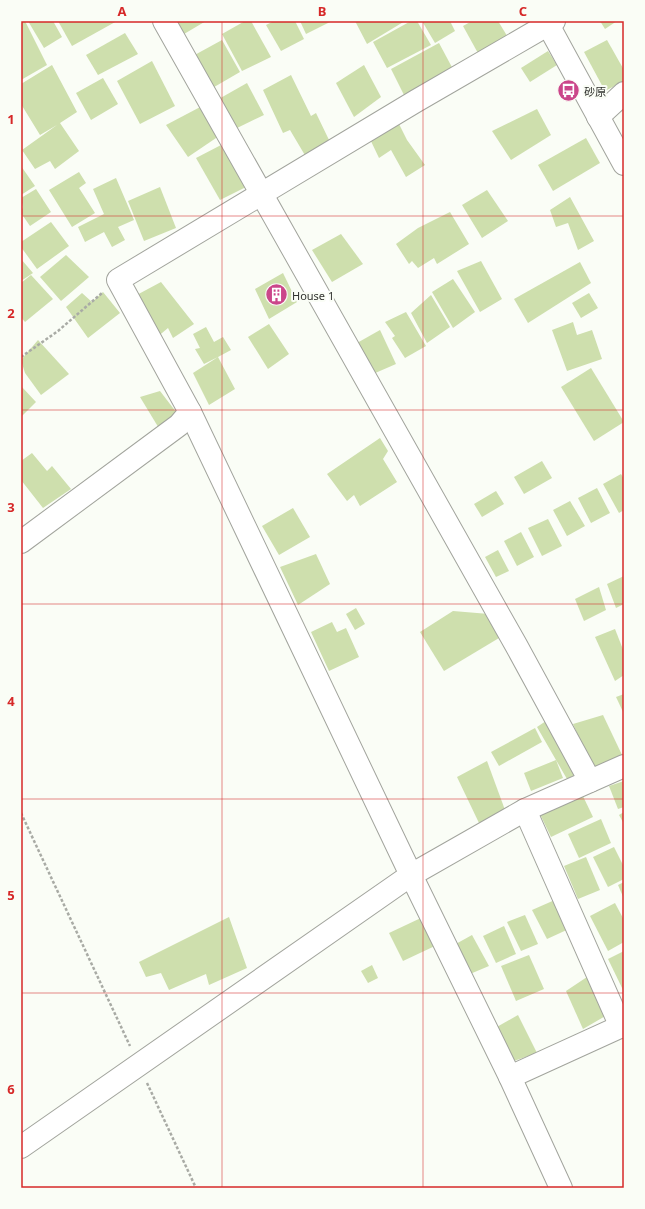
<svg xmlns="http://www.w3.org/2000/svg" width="645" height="1209" font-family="'Noto Sans','Noto Sans JP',sans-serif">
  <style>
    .building { fill: #cedfad }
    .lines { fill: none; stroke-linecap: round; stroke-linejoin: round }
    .minor-casing { stroke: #a2a49d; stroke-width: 24 }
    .major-casing { stroke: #a2a49d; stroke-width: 24 }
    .path { stroke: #a9aba5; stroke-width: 2.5; stroke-dasharray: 3 2; stroke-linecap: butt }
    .minor { stroke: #fff; stroke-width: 22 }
    .major { stroke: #fff; stroke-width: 22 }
    .grid { fill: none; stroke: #d62828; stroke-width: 1; stroke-opacity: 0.55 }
    .labels { text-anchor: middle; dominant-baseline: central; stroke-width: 4; stroke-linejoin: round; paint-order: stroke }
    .poi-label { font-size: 11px; fill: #31322f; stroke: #fafdf6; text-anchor: start }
    .neatline { fill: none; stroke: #d62828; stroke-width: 1.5 }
    .grid-label { font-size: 13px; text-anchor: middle; font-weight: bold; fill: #d62828 }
  </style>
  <rect width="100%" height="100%" fill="#fafdf6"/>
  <!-- building -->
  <g class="building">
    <path d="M21 21H25L47 65 21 80Z"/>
    <path d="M28 21H53L62 37 44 48Z"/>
    <path d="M58 21H117L72 46Z"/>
    <path d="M170 21H206L179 37Z"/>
    <path d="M245 21H251L271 57 242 71 222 34Z"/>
    <path d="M274 21H295L304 39 281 51 266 25Z"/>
    <path d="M300 21H332L306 34Z"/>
    <path d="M355 21H405L367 44Z"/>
    <path d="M411 21H417L431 45 387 68 373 42Z"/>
    <path d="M422 21H450L455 31 435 43Z"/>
    <path d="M472 21H498L509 39 479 55 463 26Z"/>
    <path d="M600 21H617L605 29Z"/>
    <path d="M125 33 138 54 98 75 86 55Z"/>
    <path d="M222 40 240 72 209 90 191 57Z"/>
    <path d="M607 40 624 70V81L605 91 584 52Z"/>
    <path d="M439 43 454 71 405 97 391 69Z"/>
    <path d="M548 51 557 65 530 82 521 68Z"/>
    <path d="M152 61 175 106 140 124 117 81Z"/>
    <path d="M52 65 77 112 60 123 79 151 55 169 50 161 35 169 22 150 57 125 40 135 21 104V84Z"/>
    <path d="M364 65 381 97 354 117 336 83Z"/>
    <path d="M291 75 311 116 316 113 330 142 306 157 290 130 283 133 263 90Z"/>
    <path d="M103 78 118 104 91 120 76 93Z"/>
    <path d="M247 83 264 115 233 130 217 100Z"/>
    <path d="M204 105 219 136 188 157 166 125Z"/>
    <path d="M537 109 551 135 511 160 492 131Z"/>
    <path d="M397 120 407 140 425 165 406 177 391 150 379 158 369 137Z"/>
    <path d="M586 138 600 163 553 191 538 165Z"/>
    <path d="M223 144 248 186 220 200 196 158Z"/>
    <path d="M21 166 35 186 21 195Z"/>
    <path d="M79 172 86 183 79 188 95 213 72 227 49 190Z"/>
    <path d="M116 178 134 220 118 227 125 240 112 247 104 232 85 242 78 227 104 214 93 189Z"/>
    <path d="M160 187 176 228 144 241 128 201Z"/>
    <path d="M36 189 51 212 30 226 21 213 23 207 21 198Z"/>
    <path d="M487 190 508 221 482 238 462 205Z"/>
    <path d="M570 197 594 241 578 250 568 223 556 227 550 210Z"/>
    <path d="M450 212 469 244 437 264 434 258 418 268 412 261 409 264 396 244 418 228Z"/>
    <path d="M51 222 69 246 37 269 21 247V242Z"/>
    <path d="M341 234 363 264 332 282 312 250Z"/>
    <path d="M66 255 89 277 61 301 40 277Z"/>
    <path d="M21 259 33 273 21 281Z"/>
    <path d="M481 261 502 299 480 312 457 271Z"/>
    <path d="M580 262 591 283 528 323 514 299Z"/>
    <path d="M283 273 297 302 269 319 255 289Z"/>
    <path d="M31 275 53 299 25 322 21 317V283Z"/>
    <path d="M453 279 475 312 453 328 432 292Z"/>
    <path d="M161 282 194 324 173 338 168 328 156 338 133 297Z"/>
    <path d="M103 292 120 313 88 338 66 307 82 293 92 302Z"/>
    <path d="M589 293 598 308 581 318 572 303Z"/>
    <path d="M431 295 450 327 427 343 411 313Z"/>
    <path d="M406 312 426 346 405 358 392 338 395 336 385 322Z"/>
    <path d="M573 322 577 335 592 330 602 359 567 371 552 330Z"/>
    <path d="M269 324 289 354 268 369 248 337Z"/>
    <path d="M206 327 214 342 223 337 231 350 218 357 235 389 209 405 193 373 218 357 204 364 195 349 200 348 193 334Z"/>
    <path d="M380 330 396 364 373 374 357 343Z"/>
    <path d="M38 340 69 374 41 395 25 373 21 360Z"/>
    <path d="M591 368 624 422 594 441 561 387Z"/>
    <path d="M21 386 36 402 21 417Z"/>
    <path d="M160 391 183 421 160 430 140 397Z"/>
    <path d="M380 438 388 451 383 459 397 482 360 506 354 495 347 501 327 474Z"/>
    <path d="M32 453 47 471 52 466 71 489 43 508 21 480V461Z"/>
    <path d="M542 461 552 478 524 494 514 477Z"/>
    <path d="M621 474 624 479V510L619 513 603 484Z"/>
    <path d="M597 488 610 513 591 523 578 498Z"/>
    <path d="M496 491 504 504 482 517 474 504Z"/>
    <path d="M570 501 585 526 567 536 553 510Z"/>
    <path d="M293 508 310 537 279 555 262 526Z"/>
    <path d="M548 519 562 546 542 556 528 528Z"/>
    <path d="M521 532 534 557 517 566 504 541Z"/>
    <path d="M498 550 509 571 496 577 485 557Z"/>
    <path d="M316 554 330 584 298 605 280 567Z"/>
    <path d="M624 576V604L616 608 607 584Z"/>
    <path d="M599 587 606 610 584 621 575 599Z"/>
    <path d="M356 608 365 624 355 630 346 614Z"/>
    <path d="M453 611 489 614 504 635 444 671 420 632Z"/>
    <path d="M332 622 337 632 346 628 359 657 329 671 311 632Z"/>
    <path d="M615 629 624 652V675L615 681 595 637Z"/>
    <path d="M624 694V714L616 697Z"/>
    <path d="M603 715 623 757 593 769 573 724Z"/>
    <path d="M549 719 580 772 567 779 556 760 563 778 531 791 524 773 556 760 537 727Z"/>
    <path d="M535 728 542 742 499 766 491 752Z"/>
    <path d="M487 761 505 810 479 823 457 777Z"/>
    <path d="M624 781V807L618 809 609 786Z"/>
    <path d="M581 792 593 817 551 837 539 812Z"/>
    <path d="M624 812V824L619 815Z"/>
    <path d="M601 819 611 843 579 858 568 834Z"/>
    <path d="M614 847 624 867V879L608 887 593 857Z"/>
    <path d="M586 857 600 890 578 899 564 866Z"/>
    <path d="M624 882V899L618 885Z"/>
    <path d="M557 899 571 928 547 939 532 910Z"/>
    <path d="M615 903 624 920V942L608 951 590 916Z"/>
    <path d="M525 915 538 944 521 951 507 922Z"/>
    <path d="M229 917 247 968 209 985 206 974 169 990 161 973 146 977 139 962Z"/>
    <path d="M423 917 437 945 403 961 389 933Z"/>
    <path d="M504 926 516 954 496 963 483 936Z"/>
    <path d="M472 935 489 966 470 974 454 945Z"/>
    <path d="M624 951V992L608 959Z"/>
    <path d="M529 955 544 989 516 1001 501 966Z"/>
    <path d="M372 965 378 978 368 983 361 971Z"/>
    <path d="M596 971 614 1011 583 1029 566 991Z"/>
    <path d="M518 1015 537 1053 511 1062 495 1028Z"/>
  </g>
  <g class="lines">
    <defs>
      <g id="minor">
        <path d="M164 21 516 645 590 781"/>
        <path d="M554 21 416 101 118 280 190 412 411 875 510 1077 561 1188"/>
        <path d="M598 117 624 93"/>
        <path d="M21 542 179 425 190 412"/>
        <path d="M525 810 621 1027"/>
        <path d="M510 1077 624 1025"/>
        <path d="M21 1147 411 875 525 810 624 766"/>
      </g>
      <path id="major" d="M546 21 624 164"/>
    </defs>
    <!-- minor casing -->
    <use href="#minor" class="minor-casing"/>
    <!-- major casing -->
    <use href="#major" class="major-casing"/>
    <!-- path -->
    <g class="path">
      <path d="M21 357 58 331 102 293"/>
      <path d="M21 813 130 1046"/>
      <path d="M147 1083 196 1188"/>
    </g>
    <!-- minor -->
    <use href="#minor" class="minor"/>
    <!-- major -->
    <use href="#major" class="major"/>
  </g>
  <!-- grid -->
  <path class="grid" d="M222 21V1188M423 21V1188M21 216H624M21 410H624M21 604H624M21 799H624M21 993H624"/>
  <!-- icons -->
  <defs>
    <symbol id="bus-disc" viewBox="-11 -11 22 22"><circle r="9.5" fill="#cb468a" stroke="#fafdf6"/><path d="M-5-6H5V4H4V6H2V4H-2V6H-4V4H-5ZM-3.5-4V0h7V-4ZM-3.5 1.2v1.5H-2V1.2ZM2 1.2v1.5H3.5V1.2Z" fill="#fff"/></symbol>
    <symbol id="building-disc" viewBox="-11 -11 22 22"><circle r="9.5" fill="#cb468a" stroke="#fafdf6"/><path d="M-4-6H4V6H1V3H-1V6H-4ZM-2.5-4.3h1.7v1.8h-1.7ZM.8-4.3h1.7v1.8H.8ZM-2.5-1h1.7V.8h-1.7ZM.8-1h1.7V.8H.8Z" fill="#fff"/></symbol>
  </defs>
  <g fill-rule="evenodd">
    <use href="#bus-disc" x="556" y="78" width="25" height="25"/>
    <use href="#building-disc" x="264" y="282" width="25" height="25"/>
  </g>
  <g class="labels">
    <!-- poi labels -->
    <g class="poi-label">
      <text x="584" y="91">砂原</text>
      <text x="292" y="295">House 1</text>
    </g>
  </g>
  <!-- border -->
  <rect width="645" height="1209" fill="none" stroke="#fafdf6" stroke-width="44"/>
  <rect x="22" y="22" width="601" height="1165" class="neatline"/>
  <g class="grid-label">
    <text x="122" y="16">A</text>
    <text x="322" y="16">B</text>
    <text x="523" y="16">C</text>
    <text x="11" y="124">1</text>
    <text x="11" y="318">2</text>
    <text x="11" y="512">3</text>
    <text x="11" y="706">4</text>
    <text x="11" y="900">5</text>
    <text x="11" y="1094">6</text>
  </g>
</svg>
